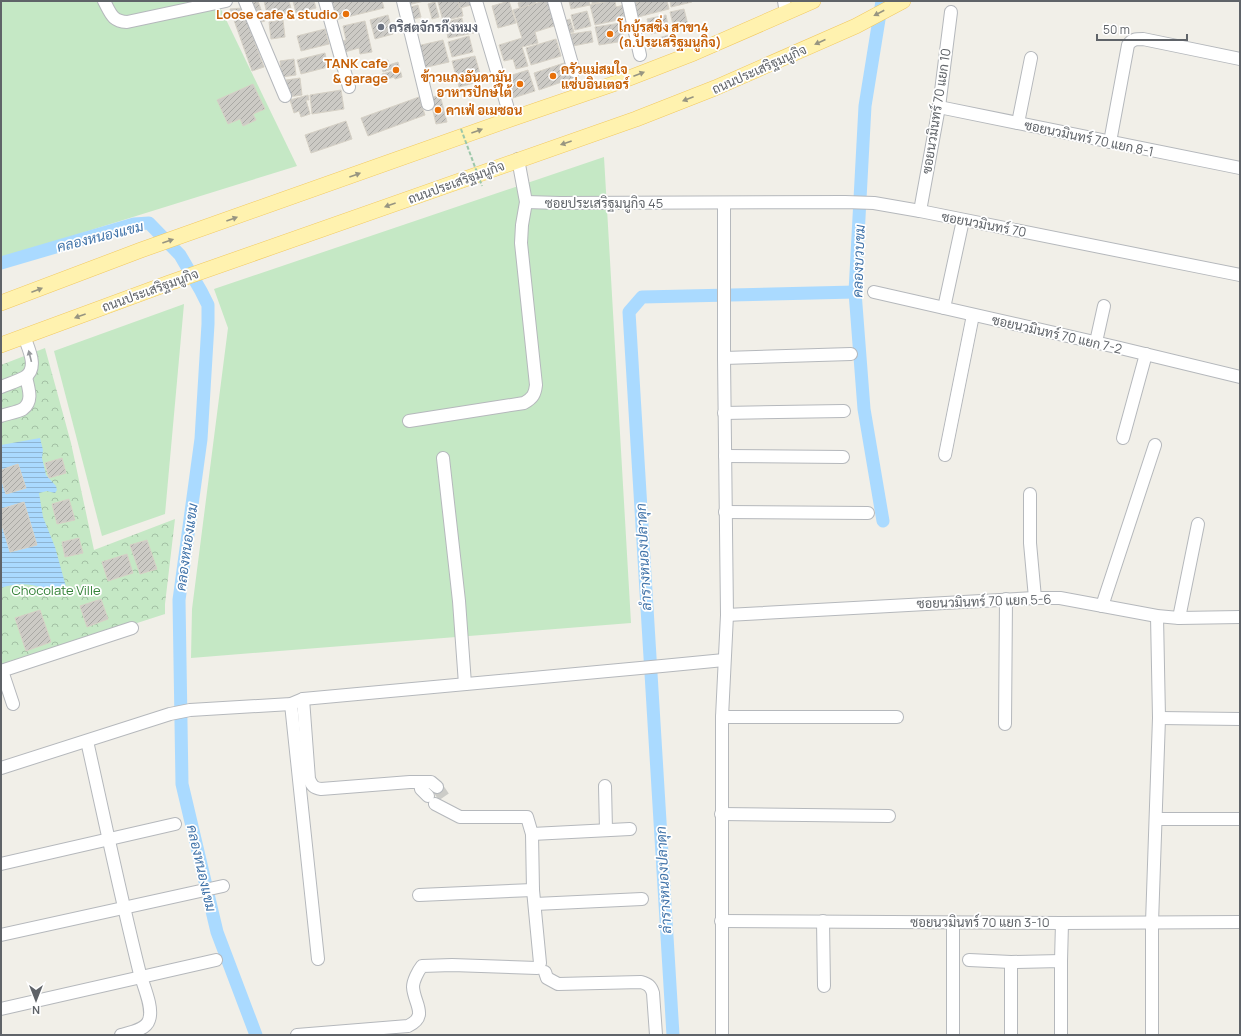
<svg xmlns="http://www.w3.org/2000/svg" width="1241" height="1036" font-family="Manrope,Sarabun,sans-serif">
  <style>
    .green { fill: #c5e8c5 }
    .forest { fill: url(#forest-crowns) }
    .water { fill: url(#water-rules) }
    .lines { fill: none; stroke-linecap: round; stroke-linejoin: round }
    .canal { stroke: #aadaff; stroke-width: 13 }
    .building { fill: url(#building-hatch); stroke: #d6d1c6 }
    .minor-tunnel { stroke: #ccccc8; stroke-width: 12; stroke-dasharray: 12 6; stroke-linecap: butt }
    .minor-casing { stroke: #b5b8bc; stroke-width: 14 }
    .major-casing { stroke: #f2c960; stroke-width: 16 }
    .minor { stroke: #fff; stroke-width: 12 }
    .major { stroke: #fff2af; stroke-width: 15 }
    .path-bridge { stroke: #9cc7a9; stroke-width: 2; stroke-dasharray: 4 2; stroke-linecap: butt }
    .oneway { fill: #979581 }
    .oneway2 { fill: #979a9d }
    .food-dot { fill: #e8710a; stroke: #fff; stroke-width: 1.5 }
    .worship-dot { fill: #6b7280; stroke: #fff; stroke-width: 1.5 }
    .labels { text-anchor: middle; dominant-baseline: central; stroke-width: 3.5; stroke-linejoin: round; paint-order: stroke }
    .food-label { font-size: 13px; font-weight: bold; fill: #c56008; stroke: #fff; text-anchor: end }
    .worship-label { font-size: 13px; font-weight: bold; fill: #5b616d; stroke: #fff; text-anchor: start }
    .street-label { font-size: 13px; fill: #5f6368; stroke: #fff }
    .park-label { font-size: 13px; fill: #348238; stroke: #fff }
    .water-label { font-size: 14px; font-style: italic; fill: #4174aa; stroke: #fff }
  </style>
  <defs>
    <pattern id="forest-crowns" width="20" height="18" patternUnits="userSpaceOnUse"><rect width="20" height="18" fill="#c5e8c5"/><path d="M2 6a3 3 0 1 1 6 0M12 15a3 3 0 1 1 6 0" fill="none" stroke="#a3c0a4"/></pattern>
    <pattern id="water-rules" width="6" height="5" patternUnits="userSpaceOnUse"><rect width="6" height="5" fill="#aadaff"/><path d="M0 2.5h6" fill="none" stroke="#8eb4d2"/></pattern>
    <pattern id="building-hatch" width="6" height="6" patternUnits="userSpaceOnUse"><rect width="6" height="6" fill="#cccac5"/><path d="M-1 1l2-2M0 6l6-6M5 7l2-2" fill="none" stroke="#a9a8a4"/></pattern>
  </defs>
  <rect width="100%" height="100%" fill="#f1efe8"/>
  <!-- green -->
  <g class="green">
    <path d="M1 1H217L297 166 1 258Z"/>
    <path d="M604 157 631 623 191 658 192 609 228 328 214 289Z"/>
    <path d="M184 304 165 514 102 536 54 351Z"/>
  </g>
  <!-- forest -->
  <path class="forest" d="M45 348 71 443 94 550 175 519 165 604V614L1 667V365Z"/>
  <!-- water -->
  <path class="water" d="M40 438 43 450 42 458 46 475 56 486 57 490 55 493 47 491 39 493 43 517 55 547 68 594 58 597C42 584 21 581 1 588V445Z"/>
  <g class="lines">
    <!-- canal -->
    <g class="canal">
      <path d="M882 1 865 106 855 292 864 409 883 521"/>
      <path d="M1 263 134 224 149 223 180 255 201 291 208 305V324L201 439 179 600 182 784 217 932 256 1035"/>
      <path d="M673 1035 629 312 642 297 855 292"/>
    </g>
  </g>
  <!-- building -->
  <g class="building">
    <path d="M258 1 265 21 257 23 251 3Z"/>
    <path d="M264 1H289L292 12 268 18Z"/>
    <path d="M293 1H314L316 8 296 13Z"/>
    <path d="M330 1H382L384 8 335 20Z"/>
    <path d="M407 1H424L408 5Z"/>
    <path d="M441 1H456L458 10 444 13Z"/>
    <path d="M443 1H460L463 16 443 21 438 2Z"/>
    <path d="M458 1H470L471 5 460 8Z"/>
    <path d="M509 1 516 23 498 28 492 6Z"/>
    <path d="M524 1H535L540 19 524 24 518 3Z"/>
    <path d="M544 1H550L557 25 535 32 538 43 522 47 528 66 516 69 513 59 504 61 499 45 522 38 513 10Z"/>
    <path d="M569 1H589L590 5 571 9Z"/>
    <path d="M592 1H603L592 4Z"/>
    <path d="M610 1H615L616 7 624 5 627 18 595 25 590 5Z"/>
    <path d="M642 1H667L669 9 638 17 635 3Z"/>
    <path d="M670 1H692V2L671 7Z"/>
    <path d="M435 2 439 17 432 19 428 4Z"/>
    <path d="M418 5 421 17 410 20 407 8Z"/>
    <path d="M242 8 264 67 252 71 230 9Z"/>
    <path d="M684 9 688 25 674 29 670 12Z"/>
    <path d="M587 11 591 26 575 30 571 15Z"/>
    <path d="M388 15 393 34 375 39 370 20Z"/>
    <path d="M666 15 669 30 651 34 647 19Z"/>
    <path d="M462 18 463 26 472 24 474 33 448 38 445 22Z"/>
    <path d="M570 19 574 32 567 33 564 21Z"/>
    <path d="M283 20 285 37 271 39 269 22Z"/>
    <path d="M365 21 372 52 360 54 359 48 341 53 338 42 346 40 343 26Z"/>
    <path d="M621 23 624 41 599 45 595 27Z"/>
    <path d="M325 29 329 44 301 51 297 36Z"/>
    <path d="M591 31 593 42 573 46 571 34Z"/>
    <path d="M669 35 671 42 649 49 647 41Z"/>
    <path d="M469 36 473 52 452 57 448 42Z"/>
    <path d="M556 39 561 56 531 65 526 48Z"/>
    <path d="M443 40 449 62 423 68 417 46Z"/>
    <path d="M325 53 328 67 301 74 297 60Z"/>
    <path d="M475 56 482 81 459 87 452 61Z"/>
    <path d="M294 59 296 75 282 77 280 61Z"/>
    <path d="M388 60 389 65 398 62 402 77 395 79 394 77 384 80 382 74 393 71 392 69 383 72 380 62Z"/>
    <path d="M567 62 573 78 539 90 534 73Z"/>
    <path d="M528 70 535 91 513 98 506 77Z"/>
    <path d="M300 78 302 95 288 97 286 80Z"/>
    <path d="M253 84 265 109 253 114 256 120 243 126 240 119 228 124 217 100Z"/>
    <path d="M341 90 344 109 312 114 310 95Z"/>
    <path d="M308 95 309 100H306L310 114 301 117 299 111 294 113 290 100Z"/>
    <path d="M440 95 447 122 436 124 430 98Z"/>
    <path d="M419 97 425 115 368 136 361 118Z"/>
    <path d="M346 121 352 139 311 153 305 135Z"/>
    <path d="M62 458 66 473 49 478 45 463Z"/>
    <path d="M18 464 26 488 6 494 1 478V470Z"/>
    <path d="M69 499 75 520 57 524 52 504Z"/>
    <path d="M24 502 37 545 10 552 1 522V509Z"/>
    <path d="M79 538 83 553 65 557 62 542Z"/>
    <path d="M147 540 157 569 140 574 130 545Z"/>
    <path d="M127 554 133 573 108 581 102 562Z"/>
    <path d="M101 599 108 619 87 627 80 606Z"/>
    <path d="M40 610 51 642 26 651 15 618Z"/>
  </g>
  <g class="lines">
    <!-- minor-tunnel -->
    <path class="minor-tunnel" d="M437 787 444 797"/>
    <defs>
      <g id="minor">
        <path d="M104 1C111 14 112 21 127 22L226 1"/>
        <path d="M245 1 285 96"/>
        <path d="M325 1 349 87"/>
        <path d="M403 1 428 104"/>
        <path d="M476 1 511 119"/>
        <path d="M554 1 574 71"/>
        <path d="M628 1 640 55"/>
        <path d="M784 1 786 13"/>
        <path d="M939 107 1240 168"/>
        <path d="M1018 123 1031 58"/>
        <path d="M1110 142 1128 45C1132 39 1136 39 1143 39L1240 59"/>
        <path d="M526 202 560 203 845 202 874 203 920 211 1240 275"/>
        <path d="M920 211 939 107 951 12"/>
        <path d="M874 292 1116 347 1240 377"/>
        <path d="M944 308 963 220"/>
        <path d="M1096 342 1104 306"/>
        <path d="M724 358 851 354"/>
        <path d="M1 387C8 384 18 381 25 377 39 368 28 348 24 336"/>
        <path d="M724 413 844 411"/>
        <path d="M1 416C6 414 18 412 23 409 34 401 28 387 26 377"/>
        <path d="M409 421 524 403C533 398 535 394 536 385L521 243 522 225 526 202 518 159"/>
        <path d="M1123 438 1146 354"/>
        <path d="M945 455 973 315"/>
        <path d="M725 456 843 457"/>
        <path d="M443 458 459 601 465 684"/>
        <path d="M1030 494V543L1035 598"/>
        <path d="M725 512 868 513"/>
        <path d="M1102 606 1155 445"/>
        <path d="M727 615 1035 598H1060L1157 616 1179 618 1240 617"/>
        <path d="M1179 618 1198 524"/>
        <path d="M1 671 132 628"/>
        <path d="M2 671 13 704"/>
        <path d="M303 699 309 779C312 786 314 788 321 789L410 782H431L437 787"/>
        <path d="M291 704 318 959"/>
        <path d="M722 717H897"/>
        <path d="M1159 718 1240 719"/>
        <path d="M1005 724 1006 599"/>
        <path d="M87 741C104 817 120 894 139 970 142 983 154 1007 149 1020 146 1030 131 1032 121 1035"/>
        <path d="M1 768 170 714 190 710 291 704 303 699 662 666 724 660"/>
        <path d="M420 783 421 789 428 796"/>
        <path d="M605 786 606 830"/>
        <path d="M435 804 460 817H527L532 834 533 890 540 963"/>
        <path d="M721 814 889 816"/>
        <path d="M1156 819H1240"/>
        <path d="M532 834 630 829"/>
        <path d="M1 864 175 824"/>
        <path d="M419 895 533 890"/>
        <path d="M535 904 642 899"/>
        <path d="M721 921 1062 923 1240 922"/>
        <path d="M823 921 824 986"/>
        <path d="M1 935 223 886"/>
        <path d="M969 960 1011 962 1061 961V1035"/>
        <path d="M1061 961 1062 923"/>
        <path d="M1011 962V1035"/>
        <path d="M545 972 547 978 558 984 641 982C648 984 651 986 653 993L656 1035"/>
        <path d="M1 1009 216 960"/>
        <path d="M297 1035 408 1026C429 1016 414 1004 413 987 413 981 418 971 422 966L452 965 537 968"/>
        <path d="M722 1035V717L727 615 724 358V203"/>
        <path d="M953 1035V922"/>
        <path d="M1152 1035V923L1159 718 1157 616"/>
      </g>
      <g id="major">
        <path d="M1 303 141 250 511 119 619 82 694 53 813 1"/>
        <path d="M1 345 169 283 636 119 715 88 856 26 903 1"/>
      </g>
    </defs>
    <!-- minor casing -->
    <use href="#minor" class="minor-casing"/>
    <!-- major casing -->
    <use href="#major" class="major-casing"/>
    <!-- minor -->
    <use href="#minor" class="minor"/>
    <!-- major -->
    <use href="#major" class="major"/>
    <!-- path-bridge -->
    <path class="path-bridge" d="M461 129 482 186"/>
  </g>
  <!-- one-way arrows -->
  <defs><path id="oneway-solid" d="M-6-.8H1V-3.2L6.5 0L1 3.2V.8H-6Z"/></defs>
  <g class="oneway">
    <use href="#oneway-solid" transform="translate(879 13) rotate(152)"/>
    <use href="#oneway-solid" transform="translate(820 42) rotate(156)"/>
    <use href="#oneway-solid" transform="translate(639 74) rotate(-21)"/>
    <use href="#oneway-solid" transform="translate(688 99) rotate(159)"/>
    <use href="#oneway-solid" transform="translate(477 131) rotate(-20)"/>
    <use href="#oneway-solid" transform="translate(566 143) rotate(161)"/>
    <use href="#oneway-solid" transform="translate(355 175) rotate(-20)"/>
    <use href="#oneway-solid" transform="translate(390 205) rotate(160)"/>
    <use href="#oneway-solid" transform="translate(232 219) rotate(-20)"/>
    <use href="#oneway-solid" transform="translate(168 241) rotate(-19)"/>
    <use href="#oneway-solid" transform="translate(37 290) rotate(-21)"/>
    <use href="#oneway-solid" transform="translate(80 316) rotate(160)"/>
  </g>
  <use class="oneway2" href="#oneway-solid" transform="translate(30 356) rotate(-104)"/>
  <!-- markers -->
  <g class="food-dot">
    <circle cx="346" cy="14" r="4"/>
    <circle cx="610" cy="34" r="4"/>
    <circle cx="396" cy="70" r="4"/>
    <circle cx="553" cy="76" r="4"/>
    <circle cx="520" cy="84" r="4"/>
    <circle cx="438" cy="110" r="4"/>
  </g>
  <circle class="worship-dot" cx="381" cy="27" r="4"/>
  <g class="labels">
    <!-- food labels -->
    <g class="food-label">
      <text x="338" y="14">Loose cafe &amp; studio</text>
      <text x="618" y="27" text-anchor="start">โกบู้รสซิ่ง สาขา4<tspan x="618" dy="15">(ถ.ประเสริฐมนูกิจ)</tspan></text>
      <text x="388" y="63">TANK cafe<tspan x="388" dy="15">&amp; garage</tspan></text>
      <text x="561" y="69" text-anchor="start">ครัวแม่สมใจ<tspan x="561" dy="15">แซ่บอินเตอร์</tspan></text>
      <text x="512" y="77">ข้าวแกงอันดามัน<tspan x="512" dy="15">อาหารปักษ์ใต้</tspan></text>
      <text x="446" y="110" text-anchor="start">คาเฟ่ อเมซอน</text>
    </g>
    <!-- worship labels -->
    <g class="worship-label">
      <text x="389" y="27">คริสตจักรก๊งหมง</text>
    </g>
    <!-- street labels -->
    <g class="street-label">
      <text transform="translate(759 69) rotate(-24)">ถนนประเสริฐมนูกิจ</text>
      <text transform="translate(936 111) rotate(-81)">ซอยนวมินทร์ 70 แยก 10</text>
      <text transform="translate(1089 138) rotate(12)">ซอยนวมินทร์ 70 แยก 8-1</text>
      <text transform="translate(456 182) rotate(-20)">ถนนประเสริฐมนูกิจ</text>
      <text x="604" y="203">ซอยประเสริฐมนูกิจ 45</text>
      <text transform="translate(984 224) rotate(11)">ซอยนวมินทร์ 70</text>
      <text transform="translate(150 290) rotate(-20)">ถนนประเสริฐมนูกิจ</text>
      <text transform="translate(1057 334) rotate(13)">ซอยนวมินทร์ 70 แยก 7-2</text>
      <text transform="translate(984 601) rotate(-2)">ซอยนวมินทร์ 70 แยก 5-6</text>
      <text x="980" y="922">ซอยนวมินทร์ 70 แยก 3-10</text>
    </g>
    <!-- park labels -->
    <g class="park-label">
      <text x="56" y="590">Chocolate Ville</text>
    </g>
    <!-- water labels -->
    <g class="water-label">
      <text transform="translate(100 236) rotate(-14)">คลองหนองแขม</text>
      <text transform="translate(858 261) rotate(-88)">คลองบวบขม</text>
      <text transform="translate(186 547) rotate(-82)">คลองหนองแขม</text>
      <text transform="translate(643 557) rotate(-93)">ลำรางหนองปลาดุก</text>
      <text transform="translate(202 868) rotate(77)">คลองหนองแขม</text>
      <text transform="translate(663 880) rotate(-93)">ลำรางหนองปลาดุก</text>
    </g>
  </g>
  <!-- border -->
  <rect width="1241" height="1036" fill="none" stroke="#5f6368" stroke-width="4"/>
  <!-- north arrow -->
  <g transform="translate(36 1000) rotate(180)" stroke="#ffffff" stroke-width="3" paint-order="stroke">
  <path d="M0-3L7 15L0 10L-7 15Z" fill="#5f6368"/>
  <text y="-6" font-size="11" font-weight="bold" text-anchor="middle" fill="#5f6368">N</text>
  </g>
  <!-- scale -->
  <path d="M1097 34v6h90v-6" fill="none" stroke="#5f6368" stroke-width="2"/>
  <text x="1103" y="34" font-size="12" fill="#5f6368" stroke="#ffffff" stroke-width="3" paint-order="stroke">50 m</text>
</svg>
